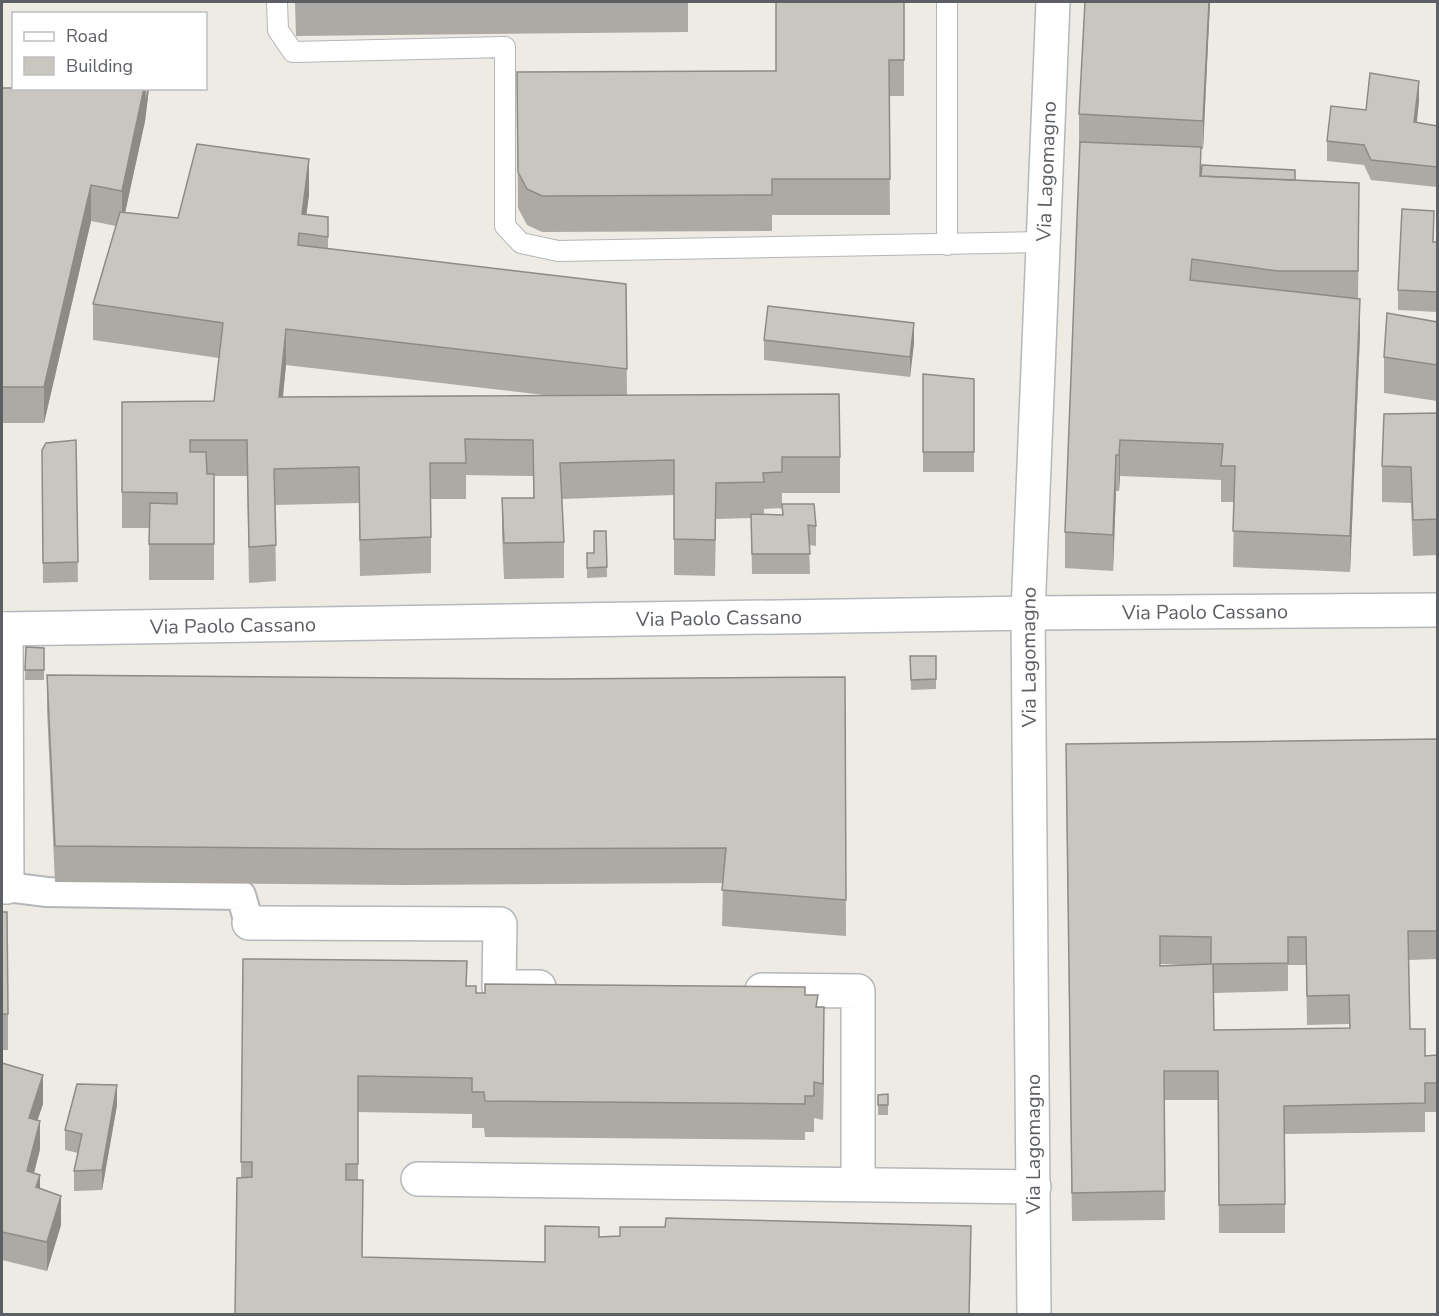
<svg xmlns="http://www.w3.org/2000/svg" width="1439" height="1316" font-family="'Nunito Sans',sans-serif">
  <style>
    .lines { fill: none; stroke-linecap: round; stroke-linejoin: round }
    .service-casing { stroke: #b4b6ba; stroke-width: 22 }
    .pedestrian-casing { stroke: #b4b6ba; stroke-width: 32 }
    .minor-casing { stroke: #b4b6ba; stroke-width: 36 }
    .secondary-casing { stroke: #b5b8bd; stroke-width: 36 }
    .service { stroke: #fff; stroke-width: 20 }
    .pedestrian { stroke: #fff; stroke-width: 28 }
    .minor { stroke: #fff; stroke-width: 33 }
    .secondary { stroke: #fff; stroke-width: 33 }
    .wall { fill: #adaaa5; fill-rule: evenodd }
    .shaded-wall { fill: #8d8b86 }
    .building { fill: #c9c6c0; stroke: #8d8b86; stroke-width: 1.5; fill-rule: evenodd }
    .labels { text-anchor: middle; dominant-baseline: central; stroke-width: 5; stroke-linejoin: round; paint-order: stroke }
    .street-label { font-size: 20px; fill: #5c5f63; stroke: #fff }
  </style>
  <rect width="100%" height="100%" fill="#edebe3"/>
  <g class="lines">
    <defs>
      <g id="service">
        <path d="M277 2 278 30 293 52 505 47V226L521 243 558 251 1044 242"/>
        <path d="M947 2V245"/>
      </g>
      <path id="pedestrian" d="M7 887 47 892 241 895 249 923"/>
      <g id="minor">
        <path id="s1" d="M1028 613 1438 610"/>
        <path d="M2 887H7L6 629"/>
        <path d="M249 923 500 924 499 987H539"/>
        <path d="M762 990 858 991V1184"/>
        <path d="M418 1179 1034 1187"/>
      </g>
      <g id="secondary">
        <path id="s2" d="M2 629 1028 613"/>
        <path id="s3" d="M1034 1314 1028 613 1053 2"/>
      </g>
    </defs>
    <!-- service casing -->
    <use href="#service" class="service-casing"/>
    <!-- pedestrian casing -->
    <use href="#pedestrian" class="pedestrian-casing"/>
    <!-- minor casing -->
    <use href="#minor" class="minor-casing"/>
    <!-- secondary casing -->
    <use href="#secondary" class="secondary-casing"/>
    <!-- service -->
    <use href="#service" class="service"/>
    <!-- pedestrian -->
    <use href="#pedestrian" class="pedestrian"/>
    <!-- minor -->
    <use href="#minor" class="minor"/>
    <!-- secondary -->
    <use href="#secondary" class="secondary"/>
  </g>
  <!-- wall -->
  <g class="wall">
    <path d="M295 2H688V32L296 36Z"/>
    <path d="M904 2V96H889L890 215H772V231L542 232 527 225 518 208 517 72 776 71Z"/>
    <path d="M1210 2 1203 149H1201V176L1295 180 1359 218 1358 299 1360 335 1350 572 1233 567 1234 502H1221V480L1120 476 1119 491H1116L1113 571 1065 568V532L1080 143H1079V114Z"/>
    <path d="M2 88H149L145 121 125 212 178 218 309 195 306 215 328 217V249L626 284 627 395 840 457V493H782V508L764 509V515H782V504L816 526V546L809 545 810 574H752L751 518 716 519 715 576 674 575V495L562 499 564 542V578L504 579 502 534V498H533V476L466 475V499H431V573L360 576 359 503 275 505 276 581 249 583 247 476H214V580H149V528H122V402L214 401 219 358 93 340V304L116 226 91 221 44 423H2ZM286 365 544 395 283 397Z"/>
    <path d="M1419 101 1417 122 1437 126V187L1371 180 1364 165 1327 161V141L1366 110Z"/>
    <path d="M1434 242H1437V312L1398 310V290Z"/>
    <path d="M1437 322V401L1384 393V357Z"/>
    <path d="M764 340 914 343 910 377 764 360Z"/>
    <path d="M923 374 974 379V472H923Z"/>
    <path d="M1437 413V555L1413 556 1411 503 1382 502V466Z"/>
    <path d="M76 440 78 582 43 583 42 450Z"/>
    <path d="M606 531 607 577 587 578V553H594Z"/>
    <path d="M26 647 44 648V680H25Z"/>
    <path d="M910 656H936V689L911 690Z"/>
    <path d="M47 675 551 679 845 677 846 936 722 926 723 883 406 885 55 882 47 710Z"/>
    <path d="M1437 739V959L1409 960 1410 1029 1425 1056 1437 1055V1112H1425V1132L1285 1134V1233H1219L1218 1100H1164L1165 1220 1072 1221 1066 772ZM1160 964 1193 965 1160 966ZM1288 965H1306L1307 1025 1349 1024V1028L1214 1030V993L1288 991Z"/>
    <path d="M2 912 8 1014V1050H2Z"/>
    <path d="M243 959 467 986 476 993 805 995 818 1007 824 1043 823 1120 814 1118V1132H805V1140L485 1137 484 1128H472V1114L358 1112V1180L363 1216 362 1257 545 1262 599 1237 971 1262 235 1314 241 1177Z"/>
    <path d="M2 1063 43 1104 37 1120 40 1149 34 1173 40 1189 61 1225 47 1271 2 1260Z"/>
    <path d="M888 1094V1115H878V1095Z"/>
    <path d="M117 1105 102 1190 74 1191V1171L78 1153 65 1150V1130Z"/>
  </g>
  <!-- shaded-wall -->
  <g class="shaded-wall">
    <path d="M1209 2H1210L1203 149V121Z"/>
    <path d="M1419 81V101L1414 142V122Z"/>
    <path d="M144 88H149L145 121 122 227V191Z"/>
    <path d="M309 159V195L304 233 302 214Z"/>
    <path d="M91 185V221L44 423V387Z"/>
    <path d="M1360 299V335L1350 572V536Z"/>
    <path d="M914 323V343L910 377V357Z"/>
    <path d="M286 329V365L279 433V397Z"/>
    <path d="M1120 440V476L1119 491V455Z"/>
    <path d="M1116 455V491L1113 571V535Z"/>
    <path d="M824 1007V1043L823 1120V1084Z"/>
    <path d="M43 1075V1104L29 1146V1118Z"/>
    <path d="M117 1085V1105L102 1190V1170Z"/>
    <path d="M40 1121V1149L27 1200V1171Z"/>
    <path d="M40 1175V1203L36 1187Z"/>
    <path d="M61 1196V1225L47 1271V1242Z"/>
    <path d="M971 1226V1262L969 1314Z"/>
  </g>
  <!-- building -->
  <g class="building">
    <path d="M776 2H904V60H889L890 179H772V195L542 196 527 189 518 172 517 72 776 71Z"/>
    <path d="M1085 2H1209L1203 121 1079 114Z"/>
    <path d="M1370 73 1419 81 1414 122 1437 126V167L1371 160 1364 145 1327 141 1331 106 1366 110Z"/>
    <path d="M2 88H144L122 191 91 185 44 387H2Z"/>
    <path d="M145 88H148L145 111Z"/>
    <path d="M1080 142 1201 147 1200 176 1359 183 1358 271H1278L1192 259 1190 280 1360 299 1350 536 1233 531 1235 466H1221L1223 444 1120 440 1119 455H1116L1113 535 1065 532Z"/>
    <path d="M197 144 309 159 302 214 328 217V237L299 233 298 245 626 284 627 369 286 329 279 397 839 394 840 457H782V472L763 473 764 482 716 483 715 540 674 539V460L560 463 564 542 504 543 502 498H534L533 440 465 439 466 463H430L431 537 360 540 359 467 274 469 276 545 249 547 247 440H190V452H206L207 474H214V544H149L150 503 177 504V493L122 492V402L214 401 223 323 93 304 120 212 178 218Z"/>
    <path d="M1202 165 1295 170V180L1201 176Z"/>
    <path d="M1402 209 1434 211 1433 242H1437V292L1398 290Z"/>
    <path d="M768 306 914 323 910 357 764 340Z"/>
    <path d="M1387 313 1437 322V365L1384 357Z"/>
    <path d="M923 374 974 379V452H923Z"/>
    <path d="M1437 413V519L1413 520 1411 467 1382 466 1384 414Z"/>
    <path d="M76 440 78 562 43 563 42 450 46 443Z"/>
    <path d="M782 504H814L816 526 808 525 810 554H752L751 514 783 515Z"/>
    <path d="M594 531H606L607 567 587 568V553H594Z"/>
    <path d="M26 647 44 648V670H25Z"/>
    <path d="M910 656H936V679L911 680Z"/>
    <path d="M47 675 551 679 845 677 846 900 722 890 726 848 406 849 55 846Z"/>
    <path d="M1437 739V931H1408L1410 1029H1425V1056L1437 1055V1083H1425V1103L1284 1106 1285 1204 1219 1205 1218 1071H1164L1165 1191 1072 1193 1066 744ZM1160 936 1211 937V964L1160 966ZM1288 937H1306L1307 996 1349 995 1350 1028 1214 1030 1213 964 1288 963Z"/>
    <path d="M2 912H7L8 1014H2Z"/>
    <path d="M243 959 467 961 466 986H476V993H485V984L805 987V995H818L816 1007H824L823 1084 814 1082V1096H805V1104L485 1101 484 1092H472V1078L358 1076V1164H346V1180H363L362 1257 545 1262V1226L599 1227V1237L620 1236V1227H665L666 1218 971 1226 969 1314H235L237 1178 252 1177V1162H241Z"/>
    <path d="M2 1063 43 1075 29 1118 40 1121 27 1171 40 1175 36 1187 61 1196 47 1242 2 1232Z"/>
    <path d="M77 1084 117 1085 102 1170 74 1171 82 1134 65 1130Z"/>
    <path d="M888 1094V1105H878V1095Z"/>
  </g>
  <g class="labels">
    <!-- street labels -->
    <g class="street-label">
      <text stroke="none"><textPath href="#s3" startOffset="1143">Via Lagomagno</textPath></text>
      <text stroke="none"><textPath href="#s1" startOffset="177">Via Paolo Cassano</textPath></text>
      <text stroke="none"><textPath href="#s2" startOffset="717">Via Paolo Cassano</textPath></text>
      <text stroke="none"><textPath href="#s2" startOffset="231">Via Paolo Cassano</textPath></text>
      <text stroke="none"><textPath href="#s3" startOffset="657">Via Lagomagno</textPath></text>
      <text transform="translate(1033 1144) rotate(-90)">Via Lagomagno</text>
    </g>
  </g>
  <!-- border -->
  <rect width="1439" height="1316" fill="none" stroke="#5c5f63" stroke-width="6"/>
  <!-- legend -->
  <rect x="12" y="12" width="195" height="78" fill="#ffffff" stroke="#bebfc1" stroke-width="1.5"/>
  <rect x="24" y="32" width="30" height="9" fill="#ffffff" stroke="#bebfc1" stroke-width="1.5"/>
  <text x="66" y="42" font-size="18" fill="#5c5f63">Road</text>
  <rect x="24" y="57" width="30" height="18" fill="#c9c6c0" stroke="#bebfc1" stroke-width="1.5"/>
  <text x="66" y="72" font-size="18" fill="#5c5f63">Building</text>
</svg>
